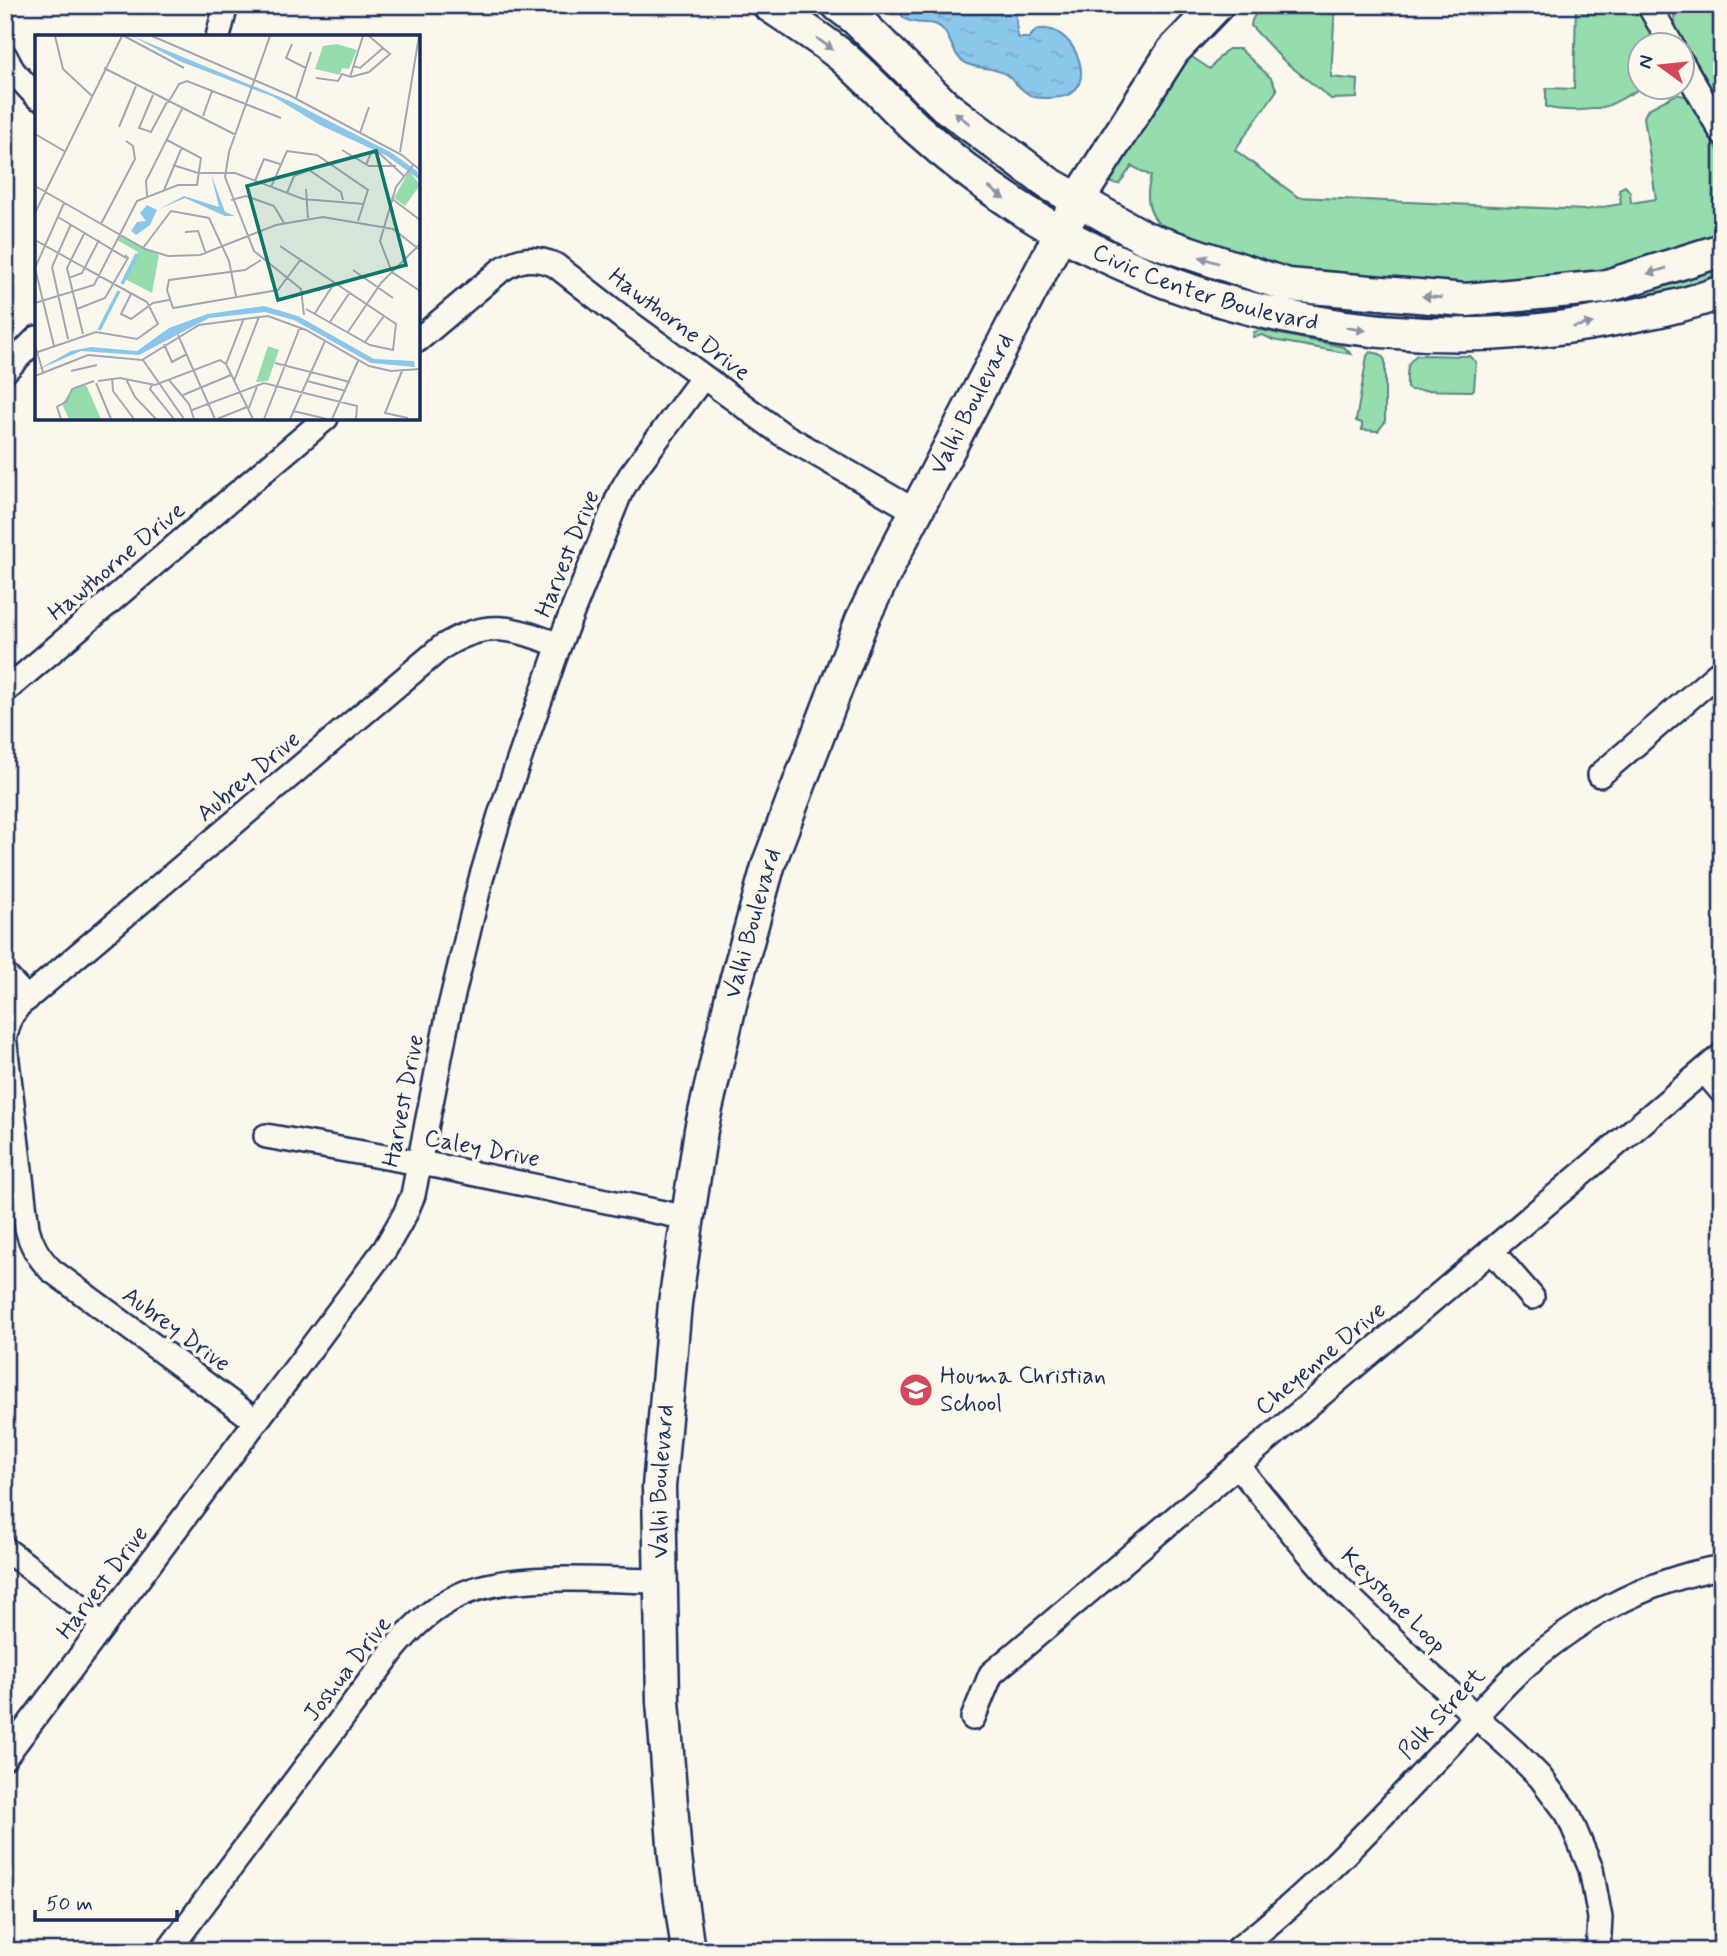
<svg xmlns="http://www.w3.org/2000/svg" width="1727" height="1956" font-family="Mynerve,sans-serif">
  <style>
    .grass { fill: #95ddac; stroke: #588685; stroke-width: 2 }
    .water { fill: url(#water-ripples); stroke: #5e8ab3; stroke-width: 2 }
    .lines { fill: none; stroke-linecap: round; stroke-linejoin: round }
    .street-casing { stroke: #1b2f5e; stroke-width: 28 }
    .secondary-casing { stroke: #1b2f5e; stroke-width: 37 }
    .street { stroke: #fbf7ec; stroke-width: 23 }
    .secondary { stroke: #fbf7ec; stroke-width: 32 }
    .oneway { fill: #8b93a5 }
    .labels { text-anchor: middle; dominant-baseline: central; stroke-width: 7; stroke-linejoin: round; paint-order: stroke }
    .street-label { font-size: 24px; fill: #1b2f5e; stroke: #fbf7ec }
    .poi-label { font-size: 24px; fill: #1b2f5e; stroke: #fbf7ec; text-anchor: start }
    .inset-river { fill: none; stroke: #8bc6eb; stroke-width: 3.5 }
    .inset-road { fill: none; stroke: #a1a7b3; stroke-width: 2 }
    .view { fill: #0f766e; fill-opacity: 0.15; stroke: #0f766e; stroke-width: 3.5 }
    .inset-edge { fill: none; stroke: #1b2f5e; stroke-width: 3.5 }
  </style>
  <defs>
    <pattern id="water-ripples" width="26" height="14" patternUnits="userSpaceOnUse" patternTransform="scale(1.75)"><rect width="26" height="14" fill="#8bc6eb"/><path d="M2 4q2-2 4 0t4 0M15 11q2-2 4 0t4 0" fill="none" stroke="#7ac"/></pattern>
  </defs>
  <rect width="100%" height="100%" fill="#fbf7ec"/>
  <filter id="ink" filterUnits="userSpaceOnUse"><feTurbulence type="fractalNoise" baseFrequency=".0143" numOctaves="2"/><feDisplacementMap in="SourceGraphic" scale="14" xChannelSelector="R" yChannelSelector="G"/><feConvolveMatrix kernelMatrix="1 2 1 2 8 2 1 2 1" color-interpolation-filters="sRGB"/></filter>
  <g filter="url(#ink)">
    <!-- grass -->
    <g class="grass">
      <path d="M1261 5H1335L1331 77 1358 80 1357 98 1331 99 1283 60 1251 26 1252 20Z"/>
      <path d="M1576 5H1637L1659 45 1640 46V88H1641C1631 93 1618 102 1607 106 1588 111 1564 112 1546 107V88L1574 89Z"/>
      <path d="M1681 5H1722V110L1676 28 1674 15Z"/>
      <path d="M1229 49H1240L1271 78 1277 90 1235 150 1298 197 1585 210 1621 204 1619 189 1625 186 1630 192 1631 203 1656 199 1644 117 1648 109 1677 94 1688 97 1722 157V240L1666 261 1522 288 1320 279 1163 229C1147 212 1145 197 1151 176L1132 166 1119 184 1112 183 1109 176 1191 51 1192 57 1210 69 1224 52Z"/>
      <path d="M1139 249 1352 306 1385 310 1390 318 1340 322 1134 256Z"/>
      <path d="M1722 266V286L1570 323 1411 319 1418 312 1614 297 1659 287Z"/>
      <path d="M1260 330 1344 347 1351 354 1273 340 1263 335 1253 337 1254 332Z"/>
      <path d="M1370 352 1380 354 1385 360V422L1378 431 1362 430V423L1356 421 1367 356Z"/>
      <path d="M1417 355 1469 356 1476 362 1474 389 1472 391 1410 390 1407 388C1407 375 1405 363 1417 355Z"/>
    </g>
    <!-- water -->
    <path class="water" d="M897 5H980L994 9 1014 11C1019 19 1014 29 1019 38H1029L1036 30C1073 19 1102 90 1061 97 1053 98 1043 99 1034 97 1023 93 1015 81 1005 74 991 65 973 71 960 59 952 50 951 40 944 31 931 13 905 35 897 5Z"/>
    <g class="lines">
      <defs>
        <g id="street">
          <path d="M1649 5 1672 46"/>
          <path d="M218 37 226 5"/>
          <path d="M5 56 13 71 37 97"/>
          <path d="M1682 63 1722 133"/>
          <path d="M418 340 501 270C519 258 534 256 555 265L623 318 782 434 915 511"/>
          <path d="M5 371 37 338"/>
          <path d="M5 691 326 418"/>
          <path d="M1600 775 1722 670"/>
          <path d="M5 975 27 999"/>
          <path d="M5 1035 11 1016 19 1005 442 647C487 618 513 628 559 645"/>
          <path d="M5 1044 27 1228C31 1245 38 1257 51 1270L256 1421"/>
          <path d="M1704 1071 1722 1092"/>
          <path d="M266 1136 442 1167 688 1218"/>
          <path d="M1491 1250 1532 1297"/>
          <path d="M1237 1465 1309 1553 1340 1588 1427 1672 1514 1751 1540 1777 1568 1814 1591 1869 1600 1918 1598 1951"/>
          <path d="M5 1549 104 1624"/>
          <path d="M973 1718 991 1674 1722 1055"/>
          <path d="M5 1757 385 1249 405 1214 413 1195 449 1011 481 879 500 815 559 645 620 493 630 476 703 377"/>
          <path d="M168 1951 394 1649C412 1627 434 1607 460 1595 510 1571 604 1581 661 1581"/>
          <path d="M1235 1951C1311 1894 1376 1822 1441 1754 1466 1728 1489 1700 1514 1676 1572 1622 1643 1581 1722 1567"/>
        </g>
        <g id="secondary">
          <path id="s1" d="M769 5C794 22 820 38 843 57 869 79 891 104 915 127 948 157 983 184 1020 208 1193 320 1408 358 1609 320 1647 313 1685 306 1722 292"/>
          <path d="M838 5 855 18 945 106 1048 183 1145 238 1287 285 1466 300 1604 287 1722 250"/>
          <path id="s2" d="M688 1951 675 1857 663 1701 659 1487 675 1303 701 1130 732 996 769 863 862 620 893 556 1078 200 1173 51 1217 5"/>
        </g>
      </defs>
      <!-- street casing -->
      <use href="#street" class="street-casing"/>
      <!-- secondary casing -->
      <use href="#secondary" class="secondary-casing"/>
      <!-- street -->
      <use href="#street" class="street"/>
      <!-- secondary -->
      <use href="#secondary" class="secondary"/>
    </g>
    <!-- one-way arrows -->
    <defs><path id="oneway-solid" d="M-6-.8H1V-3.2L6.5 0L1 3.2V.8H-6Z" transform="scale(1.75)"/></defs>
    <g class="oneway">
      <use href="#oneway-solid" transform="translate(825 44) rotate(36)"/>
      <use href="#oneway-solid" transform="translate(962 118) rotate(-143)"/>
      <use href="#oneway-solid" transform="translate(997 193) rotate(35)"/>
      <use href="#oneway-solid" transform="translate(1209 260) rotate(-162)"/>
      <use href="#oneway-solid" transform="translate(1657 271) rotate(163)"/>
      <use href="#oneway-solid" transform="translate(1432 297) rotate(-175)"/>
      <use href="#oneway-solid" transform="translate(1583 325) rotate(-11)"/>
      <use href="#oneway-solid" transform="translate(1356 329) rotate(9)"/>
    </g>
  </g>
  <!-- icons -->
  <defs>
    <symbol id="school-disc" viewBox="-11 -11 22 22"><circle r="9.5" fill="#d1495b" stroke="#fbf7ec"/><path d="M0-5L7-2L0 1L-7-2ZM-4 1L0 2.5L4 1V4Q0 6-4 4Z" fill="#fff"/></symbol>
  </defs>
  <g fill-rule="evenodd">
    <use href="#school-disc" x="897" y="1371" width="38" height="38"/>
  </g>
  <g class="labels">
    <!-- street labels -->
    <g class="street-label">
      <text stroke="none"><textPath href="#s1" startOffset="527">Civic Center Boulevard</textPath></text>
      <text transform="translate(679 325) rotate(37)">Hawthorne Drive</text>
      <text stroke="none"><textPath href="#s2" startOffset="1603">Valhi Boulevard</textPath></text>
      <text transform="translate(568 554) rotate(-68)">Harvest Drive</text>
      <text transform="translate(117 562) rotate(-40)">Hawthorne Drive</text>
      <text transform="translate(249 777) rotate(-40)">Aubrey Drive</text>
      <text stroke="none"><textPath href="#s2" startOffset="1038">Valhi Boulevard</textPath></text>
      <text transform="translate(404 1101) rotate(-79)">Harvest Drive</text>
      <text transform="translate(482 1149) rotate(11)">Caley Drive</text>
      <text transform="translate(176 1330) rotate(36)">Aubrey Drive</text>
      <text transform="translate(1321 1359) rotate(-40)">Cheyenne Drive</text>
      <text stroke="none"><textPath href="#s2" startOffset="471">Valhi Boulevard</textPath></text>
      <text transform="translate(103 1583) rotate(-53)">Harvest Drive</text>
      <text transform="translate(1393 1601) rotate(45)">Keystone Loop</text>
      <text transform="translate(348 1669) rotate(-52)">Joshua Drive</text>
      <text transform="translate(1442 1714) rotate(-47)">Polk Street</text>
    </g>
    <!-- poi labels -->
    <g class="poi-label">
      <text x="940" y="1376">Houma Christian<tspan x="940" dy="28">School</tspan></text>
    </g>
  </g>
  <!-- overview -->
  <g transform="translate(35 35)">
    <rect width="385" height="385" fill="#fbf7ec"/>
    <path d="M374 136 385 150 370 171 359 163Z" fill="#95ddac"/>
    <path d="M302 9 322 15 314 34 307 33 305 40 280 34 288 11ZM84 199 124 220 117 258 90 244 103 217 82 205ZM233 311 244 315 233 346 221 347ZM49 349 52 352 66 384H34L27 369 37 354Z" fill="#95ddac"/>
    <path d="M97 1 257 67 357 118 382 136 385 145 352 121 285 90 239 62 144 26ZM176 139 190 177 200 181H190L150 163 124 174 149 161 184 172ZM112 170 122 175 115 190 101 200 96 196 102 187 111 186 105 178ZM229 271 263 281 339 324 379 326 380 332 336 328 259 285 230 277 174 283 104 320 46 316 0 336 36 316 56 312 102 316 134 293 172 279Z" fill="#8bc6eb"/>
    <path class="inset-river" d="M87 249 102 219M64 295 84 256"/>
    <path class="inset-road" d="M20 1 28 34 58 62M89 1 149 33M117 1 254 60 367 120 385 135M235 1 194 117 190 142 219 216 266 254 269 280M257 9 251 23 271 33M318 31 325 33 348 13M69 33 201 100M315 42 328 1M281 43 303 46 307 39 316 42 334 37 355 19 334 1M118 60 104 93 116 97 132 67M261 63 276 17M133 68 144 49 152 46 246 83M168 81 177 56M84 92 101 51M325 98 334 72M0 99 31 117M307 115 334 131H361M365 117 384 1M379 129 361 152 345 206 357 237 385 256M138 130 163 138H200L268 164 329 169M331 130 336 118 343 117 369 141M220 146 229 124 245 129M0 151 110 214 133 221 165 220 241 190 288 182 358 194 385 215M236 152 252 116 282 120 333 155 323 186M271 154 273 183M129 155 147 112M252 158 259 141 274 135 306 157 308 165M112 161 111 146 147 74M356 163 385 185M196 165 211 161 239 171 249 188M0 178 87 1M23 182 91 223M66 189 100 124 98 111 91 106M150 197 163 196 171 219M0 205 50 233M245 211 361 289 358 315 335 310 271 274M108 213 136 176 174 183 194 226 201 261M226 225 210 235 134 245 132 255 138 273 243 255 266 224M318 235 358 263M34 243 47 238 64 205M96 259 86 279 96 284 118 268 134 265M0 268 59 250 102 166 143 150H162L166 123 132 105M42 274 70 263 93 223 90 220M280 278 300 247M295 287 315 257M313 297 346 248 385 209M48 299 32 233 50 197M143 300 180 384M33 304 17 232 36 189M385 305V329M330 307 349 281M129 309 137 327 152 319M0 310 8 337M19 311 0 233 29 168M0 318 61 297 102 304 123 289 112 267 50 233M108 325 149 384M240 328 315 347M191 329 218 384M191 329 209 283M36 336 62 330M367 336 350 378 373 383M0 341 53 320 107 325 164 290 233 281 271 295 334 331 356 336 385 334M77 343 78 356 99 384M91 344 100 362 121 384M134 345 154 369 159 384M63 346 85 343 120 350 185 325 191 329M199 346 224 282M272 346 311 356M61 348 76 384M117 350 115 354 139 384M148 360 196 340M157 375 229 348 322 371 321 384M213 375 223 349M258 376 292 384M26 384 22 372 32 366 37 354 59 346M182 384 212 372M229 384 265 292M255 384 290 306M297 384 323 326"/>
    <path class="view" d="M341 116 371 230 243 265 212 151Z"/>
    <rect width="385" height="385" class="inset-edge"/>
  </g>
  <!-- margin -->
  <rect width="1727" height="1956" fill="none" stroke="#fbf7ec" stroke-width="28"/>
  <rect x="14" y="14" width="1699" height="1928" fill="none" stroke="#1b2f5e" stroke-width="2.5" filter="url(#ink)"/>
  <!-- north arrow -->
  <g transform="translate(1661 66) rotate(285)"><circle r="33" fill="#fbf7ec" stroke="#a1a7b3" stroke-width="2"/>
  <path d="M0-5L12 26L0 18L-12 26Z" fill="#d1495b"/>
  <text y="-10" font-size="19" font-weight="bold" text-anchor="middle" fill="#1b2f5e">N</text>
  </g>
  <!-- scale -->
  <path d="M35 1910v10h142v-10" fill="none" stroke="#1b2f5e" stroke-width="3.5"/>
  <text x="46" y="1910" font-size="21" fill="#1b2f5e" stroke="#fbf7ec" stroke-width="5" paint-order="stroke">50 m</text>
</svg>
